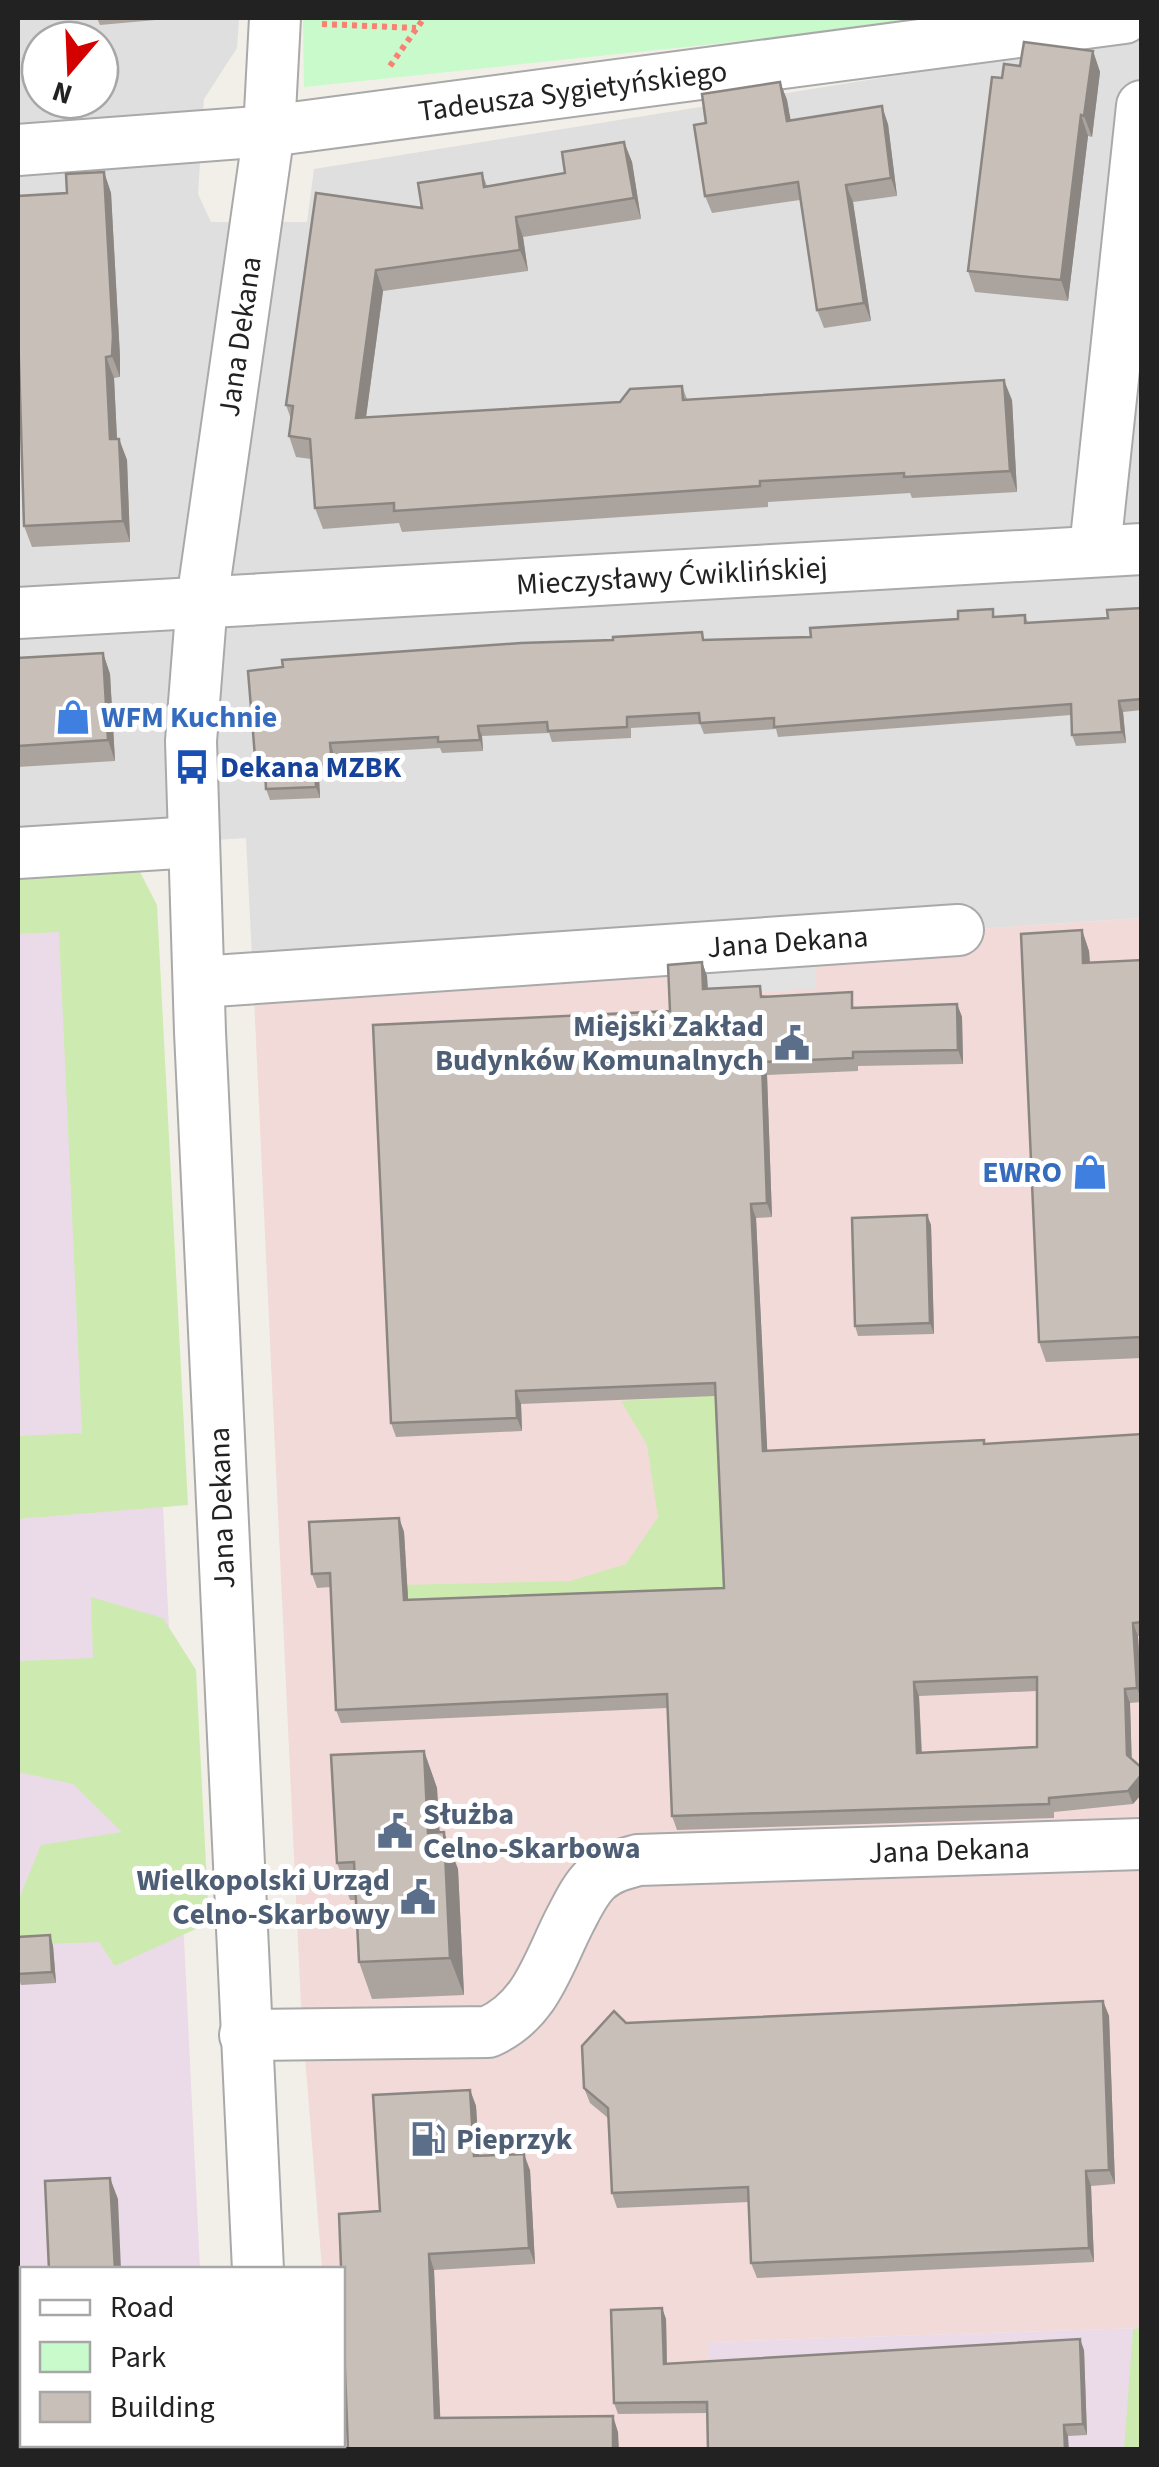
<svg xmlns="http://www.w3.org/2000/svg" width="1159" height="2467" font-family="'Source Sans 3',sans-serif">
  <style>
    .residential { fill: #e0dfdf; fill-rule: evenodd }
    .commercial { fill: #f2dad9 }
    .industrial { fill: #ebdbe8 }
    .grass { fill: #cdebb0 }
    .park { fill: #c8facc }
    .parking { fill: #e2e2e2 }
    .lines { fill: none; stroke-linecap: round; stroke-linejoin: round }
    .minor-casing { stroke: #a9a9a9; stroke-width: 54 }
    .path { stroke: #fa8072; stroke-width: 6; stroke-dasharray: 5 5; stroke-linecap: butt }
    .minor { stroke: #fff; stroke-width: 50 }
    .wall { fill: #aba49e; fill-rule: evenodd }
    .shaded-wall { fill: #8b8681 }
    .building { fill: #c7bfb8; stroke: #8b8681; stroke-width: 2.5; fill-rule: evenodd }
    .labels { text-anchor: middle; dominant-baseline: central; stroke-width: 10; stroke-linejoin: round; paint-order: stroke }
    .street-label { font-size: 30px; fill: #222; stroke: #fff }
    .shop-label { font-size: 30px; font-weight: bold; fill: #366cbe; stroke: #fff; text-anchor: start }
    .transit-label { font-size: 30px; font-weight: bold; fill: #164399; stroke: #fff; text-anchor: start }
    .service-label { font-size: 30px; font-weight: bold; fill: #4e5e75; stroke: #fff; text-anchor: end }
  </style>
  <rect width="100%" height="100%" fill="#f2efe9"/>
  <!-- residential -->
  <path class="residential" d="M18 18H239L237 48 204 99 198 194 211 222H307L314 169 1141 36V918L253 977 246 838 18 853ZM40 40H100V100H40Z"/>
  <!-- commercial -->
  <path class="commercial" d="M1141 918V2328L709 2342 712 2449H334V2445L342 2444V2270L322 2269 301 2007 253 977Z"/>
  <!-- industrial -->
  <g class="industrial">
    <path d="M133 885 200 2269 22 2270V2444H208L209 2449H18V889Z"/>
    <path d="M1141 2328V2449H712L708 2342Z"/>
  </g>
  <!-- grass -->
  <g class="grass">
    <path d="M63 869 140 872 157 905 188 1505 18 1519V1436L82 1433 59 932 18 934V872Z"/>
    <path d="M669 1348 718 1355 731 1602 337 1617 355 1586 570 1581 626 1564 658 1517 647 1445 621 1401 671 1398Z"/>
    <path d="M91 1597 163 1618 196 1670 209 1923 115 1966 99 1942 18 1945V1901L41 1845 122 1832 73 1784 18 1772V1661L93 1658Z"/>
    <path d="M1141 2328V2449H1124L1133 2329Z"/>
  </g>
  <!-- park -->
  <path class="park" d="M303 18H962L304 87Z"/>
  <!-- parking -->
  <path class="parking" d="M814 940 816 989 708 995 707 971Z"/>
  <g class="lines">
    <defs>
      <g id="minor">
        <path id="s1" d="M18 150 269 131 1124 18"/>
        <path d="M1095 549 1142 106"/>
        <path id="s2" d="M18 613 1142 549"/>
        <path d="M18 853 194 842"/>
        <path id="s3" d="M199 982 958 930"/>
        <path id="s4" d="M245 2035 488 2032C536 2011 547 1965 570 1920 577 1907 584 1891 595 1880 607 1868 623 1864 638 1860L1142 1844"/>
        <path id="s5" d="M258 2270 200 1032 191 741 202 601 269 131 275 18"/>
        <path d="M266 2444 267 2450"/>
      </g>
    </defs>
    <!-- minor casing -->
    <use href="#minor" class="minor-casing"/>
    <!-- path -->
    <g class="path">
      <path d="M322 24 416 28"/>
      <path d="M390 66 424 18"/>
    </g>
    <!-- minor -->
    <use href="#minor" class="minor"/>
  </g>
  <!-- wall -->
  <g class="wall">
    <path d="M97 18H167V19L100 25Z"/>
    <path d="M1093 51 1100 72 1092 137 1088 136 1068 301 975 292 968 271 1002 78 1020 66Z"/>
    <path d="M780 82 787 100 790 120 888 124 897 196 853 202 871 321 824 328 817 310 800 200 712 213 705 196 706 123Z"/>
    <path d="M624 142 632 162 641 219 523 237 528 271 383 291 366 418 620 402 682 386 687 399 1012 400 1017 492 912 498 910 493 768 502V507L402 532 399 523 323 529 315 508 311 459 296 457 289 436 291 419 286 405 316 193 422 208 482 173 487 186 565 173Z"/>
    <path d="M104 172 111 193 120 357V377L114 378 117 439H119L127 460 130 542 32 547 24 526 67 193Z"/>
    <path d="M1142 608V710L1123 712 1126 743 1076 746 1072 735 1071 715 778 737 776 729 704 734 700 724 631 728V738L552 742 549 733 482 736 483 751 442 753 440 748 334 754 335 775 319 776 320 798 270 800 266 789V779H260L256 769 248 671 705 640 811 637 1025 615 1028 623 1108 618Z"/>
    <path d="M103 653 110 674 115 761 18 767V658Z"/>
    <path d="M1082 930 1089 951 1090 962 1142 960V1358L1046 1362 1039 1342Z"/>
    <path d="M702 962 707 976 708 988 857 1007 957 1004 962 1017 963 1064 858 1066V1071L767 1075 772 1217 756 1218 767 1451 985 1444 1142 1434V1636H1138L1142 1702 1130 1703 1133 1804 1054 1812V1818L677 1830 672 1816 667 1708 341 1723 336 1710 331 1587 317 1588 312 1574 399 1518 404 1532 408 1600 724 1588 715 1396 521 1404 522 1431 396 1437 391 1423ZM1037 1691V1747L922 1753 919 1696Z"/>
    <path d="M927 1215 931 1225 934 1334 858 1336 855 1326Z"/>
    <path d="M424 1751 437 1788 440 1832 458 1869 464 1995 372 1999 359 1962 356 1900H350L337 1863Z"/>
    <path d="M50 1935 53 1946 56 1983 21 1985 18 1976V1937Z"/>
    <path d="M1103 2001 1109 2016 1115 2184 1091 2186 1094 2262 757 2278 751 2263 749 2202 617 2208 612 2193 608 2118 590 2103 584 2088 626 2023Z"/>
    <path d="M470 2090 476 2106 479 2156 530 2170 535 2264 434 2270 440 2418 618 2432 348 2450 380 2211Z"/>
    <path d="M662 2308 666 2319 667 2363 1084 2350 1087 2435 1068 2436 707 2413 618 2414 614 2403Z"/>
  </g>
  <!-- shaded-wall -->
  <g class="shaded-wall">
    <path d="M1093 51 1100 72 1092 137 1084 116Z"/>
    <path d="M780 82 787 100 794 138 787 121Z"/>
    <path d="M882 106 888 124 897 196 891 178Z"/>
    <path d="M1081 115 1088 136 1068 301 1061 280Z"/>
    <path d="M624 142 632 162 641 219 634 198Z"/>
    <path d="M104 172 111 193 120 357V377L112 356Z"/>
    <path d="M846 185 853 202 871 321 864 303Z"/>
    <path d="M516 217 523 237 528 271 520 250Z"/>
    <path d="M376 270 383 291 363 439 356 418Z"/>
    <path d="M106 357 114 378 118 460 110 439Z"/>
    <path d="M1004 380 1012 400 1017 492 1010 471Z"/>
    <path d="M119 439 127 460 130 542 123 521Z"/>
    <path d="M103 653 110 674 115 761 108 740Z"/>
    <path d="M1119 701 1123 712 1126 743 1122 732Z"/>
    <path d="M478 726 482 736 483 751 480 740Z"/>
    <path d="M330 743 334 754 335 775 332 764Z"/>
    <path d="M315 765 319 776 320 798 316 787Z"/>
    <path d="M1082 930 1089 951 1091 983 1083 963Z"/>
    <path d="M702 962 707 976 708 1002 703 989Z"/>
    <path d="M957 1004 962 1017 963 1064 958 1050Z"/>
    <path d="M762 1062 767 1075 772 1217 767 1203Z"/>
    <path d="M751 1204 756 1218 768 1465 763 1451Z"/>
    <path d="M927 1215 931 1225 934 1334 930 1323Z"/>
    <path d="M516 1391 521 1404 522 1431 517 1418Z"/>
    <path d="M399 1518 404 1532 409 1614 404 1600Z"/>
    <path d="M1133 1623 1138 1636 1142 1702 1137 1688Z"/>
    <path d="M914 1682 919 1696 922 1766 917 1753Z"/>
    <path d="M1125 1689 1130 1703 1132 1769 1127 1755Z"/>
    <path d="M424 1751 437 1788 441 1870 428 1833Z"/>
    <path d="M1142 1774V1794L1133 1804 1128 1791Z"/>
    <path d="M444 1832 458 1869 464 1995 450 1958Z"/>
    <path d="M50 1935 53 1946 56 1983 52 1972Z"/>
    <path d="M1103 2001 1109 2016 1115 2184 1109 2170Z"/>
    <path d="M470 2090 476 2106 480 2172 474 2156Z"/>
    <path d="M524 2154 530 2170 535 2264 529 2248Z"/>
    <path d="M1086 2171 1091 2186 1094 2262 1089 2248Z"/>
    <path d="M110 2178 118 2199 121 2270H115Z"/>
    <path d="M429 2254 434 2270 441 2434 435 2418Z"/>
    <path d="M662 2308 666 2319 667 2374 664 2364Z"/>
    <path d="M1080 2339 1084 2350 1087 2435 1083 2424Z"/>
    <path d="M613 2416 618 2432 619 2450H613Z"/>
    <path d="M1064 2425 1068 2436 1069 2450H1065Z"/>
  </g>
  <!-- building -->
  <g class="building">
    <path d="M1024 42 1093 51 1084 116 1081 115 1061 280 968 271 992 77 1002 78 1004 64 1020 66Z"/>
    <path d="M780 82 787 121 882 106 891 178 846 185 864 303 817 310 798 182 705 196 694 125 706 123 702 94Z"/>
    <path d="M624 142 634 198 516 217 520 250 376 270 356 418 620 402 630 389 682 386 683 400 1004 380 1010 471 904 477V473L760 481V486L394 511V503L315 508 310 439 289 436 293 406 286 405 316 193 422 208 418 183 482 173 484 187 565 173 562 152Z"/>
    <path d="M104 172 113 336 112 356 106 357 110 439H119L123 521 24 526 18 329V196L67 193 66 174Z"/>
    <path d="M1142 608V699L1119 701 1122 732 1072 735 1071 704 774 727V718L700 723 699 713 627 717V727L548 731 547 722 478 726 480 740 438 742V737L330 743 332 764 315 765 316 787 266 789 265 768 256 769 248 671 283 667 282 660 521 643 613 640V637L702 632 703 640 811 637 810 628 958 619V611L993 609V617L1025 615V623L1108 618 1107 610Z"/>
    <path d="M103 653 108 740 18 746V658Z"/>
    <path d="M1082 930 1083 963 1142 960V1337L1039 1342 1021 934Z"/>
    <path d="M702 962 703 989 760 986 761 997 852 992V1008L957 1004 958 1050 853 1052V1058L762 1062 767 1203 751 1204 763 1451 984 1440V1444L1142 1434V1622L1133 1623 1137 1688 1125 1689 1127 1755 1142 1768V1774L1128 1791 1049 1798V1804L672 1816 667 1694 336 1710 330 1573 312 1574 309 1522 399 1518 404 1600 724 1588 715 1383 516 1391 517 1418 391 1423 373 1025 670 1011 668 965ZM1037 1677V1747L917 1753 914 1682Z"/>
    <path d="M927 1215 930 1323 855 1326 852 1218Z"/>
    <path d="M424 1751 428 1833 444 1832 450 1958 359 1962 354 1862 337 1863 331 1755Z"/>
    <path d="M50 1935 52 1972 18 1974V1937Z"/>
    <path d="M1103 2001 1109 2170 1086 2171 1089 2248 751 2263 748 2187 612 2193 608 2108 584 2088 582 2046 614 2011 626 2023Z"/>
    <path d="M470 2090 474 2156 524 2154 529 2248 429 2254 435 2418 613 2416V2450H348L339 2214 380 2211 373 2095Z"/>
    <path d="M110 2178 115 2270H49L45 2181Z"/>
    <path d="M662 2308 664 2364 1080 2339 1083 2424 1064 2425 1065 2450H708L707 2402 614 2403 611 2310Z"/>
  </g>
  <!-- icons -->
  <defs>
    <symbol id="shop-bare" viewBox="-9 -9 18 18"><path d="M-5-2.5h2.3a2.7 3.5 0 0 1 5.4 0H5L5.5 6h-11ZM-1.5-2.5h3a1.5 2.3 0 0 0-3 0Z" fill="#3f7fe0" stroke="#fff" stroke-width="2.5" paint-order="stroke"/></symbol>
    <symbol id="bus-bare" viewBox="-9 -9 18 18"><path d="M-5-6H5V4H4V6H2V4H-2V6H-4V4H-5ZM-3.5-4V0h7V-4ZM-3.5 1.2v1.5H-2V1.2ZM2 1.2v1.5H3.5V1.2Z" fill="#1a4fb4" stroke="#fff" stroke-width="2.5" paint-order="stroke"/></symbol>
    <symbol id="civic-bare" viewBox="-9 -9 18 18"><path d="M-.6-6.5H3V-4.5H.6V-3L4-1V1h2V6H-6V1h2V-1L-.6-3ZM-1.2 2.5V6h2.4V2.5Z" fill="#5c6f8a" stroke="#fff" stroke-width="2.5" paint-order="stroke"/></symbol>
    <symbol id="fuel-bare" viewBox="-9 -9 18 18"><path d="M-5.5-6h7V0h2V4h1.3V-2.5L3-4.5l.8-.8L6-3V5H2.5V1h-1V6h-7ZM-4.2-4.7v3.2H.2V-4.7Z" fill="#5c6f8a" stroke="#fff" stroke-width="2.5" paint-order="stroke"/></symbol>
  </defs>
  <g fill-rule="evenodd">
    <use href="#shop-bare" x="48" y="692" width="50" height="50"/>
    <use href="#bus-bare" x="167" y="742" width="50" height="50"/>
    <use href="#civic-bare" x="767" y="1018" width="50" height="50"/>
    <use href="#shop-bare" x="1065" y="1147" width="50" height="50"/>
    <use href="#civic-bare" x="370" y="1806" width="50" height="50"/>
    <use href="#civic-bare" x="393" y="1872" width="50" height="50"/>
    <use href="#fuel-bare" x="403" y="2114" width="50" height="50"/>
  </g>
  <g class="labels">
    <!-- street labels -->
    <g class="street-label">
      <text stroke="none"><textPath href="#s1" startOffset="558">Tadeusza Sygietyńskiego</textPath></text>
      <text stroke="none"><textPath href="#s5" startOffset="1938">Jana Dekana</textPath></text>
      <text stroke="none"><textPath href="#s2" startOffset="655">Mieczysławy Ćwiklińskiej</textPath></text>
      <text stroke="none"><textPath href="#s3" startOffset="590">Jana Dekana</textPath></text>
      <text transform="translate(222 1508) rotate(-92)">Jana Dekana</text>
      <text stroke="none"><textPath href="#s4" startOffset="792">Jana Dekana</textPath></text>
    </g>
    <!-- shop labels -->
    <g class="shop-label">
      <text x="101" y="717">WFM Kuchnie</text>
      <text x="1062" y="1172" text-anchor="end">EWRO</text>
    </g>
    <!-- transit labels -->
    <g class="transit-label">
      <text x="220" y="767">Dekana MZBK</text>
    </g>
    <!-- service labels -->
    <g class="service-label">
      <text x="764" y="1026">Miejski Zakład<tspan x="764" dy="34">Budynków Komunalnych</tspan></text>
      <text x="423" y="1814" text-anchor="start">Służba<tspan x="423" dy="34">Celno-Skarbowa</tspan></text>
      <text x="390" y="1880">Wielkopolski Urząd<tspan x="390" dy="34">Celno-Skarbowy</tspan></text>
      <text x="456" y="2139" text-anchor="start">Pieprzyk</text>
    </g>
  </g>
  <!-- border -->
  <rect width="1159" height="2467" fill="none" stroke="#222222" stroke-width="40"/>
  <!-- legend -->
  <rect x="20" y="2267" width="325" height="180" fill="#ffffff" stroke="#a7a7a7" stroke-width="2.5"/>
  <rect x="40" y="2300" width="50" height="15" fill="#ffffff" stroke="#a7a7a7" stroke-width="2.5"/>
  <text x="110" y="2317" font-size="30" fill="#222222">Road</text>
  <rect x="40" y="2342" width="50" height="30" fill="#c8facc" stroke="#a7a7a7" stroke-width="2.5"/>
  <text x="110" y="2367" font-size="30" fill="#222222">Park</text>
  <rect x="40" y="2392" width="50" height="30" fill="#c7bfb8" stroke="#a7a7a7" stroke-width="2.5"/>
  <text x="110" y="2417" font-size="30" fill="#222222">Building</text>
  <!-- north arrow -->
  <g transform="translate(70 70) rotate(199)"><circle r="48" fill="#ffffff" stroke="#a7a7a7" stroke-width="2.5"/>
  <path d="M0-8L18 38L0 25L-18 38Z" fill="#d40000"/>
  <text y="-15" font-size="28" font-weight="bold" text-anchor="middle" fill="#222222">N</text>
  </g>
</svg>
